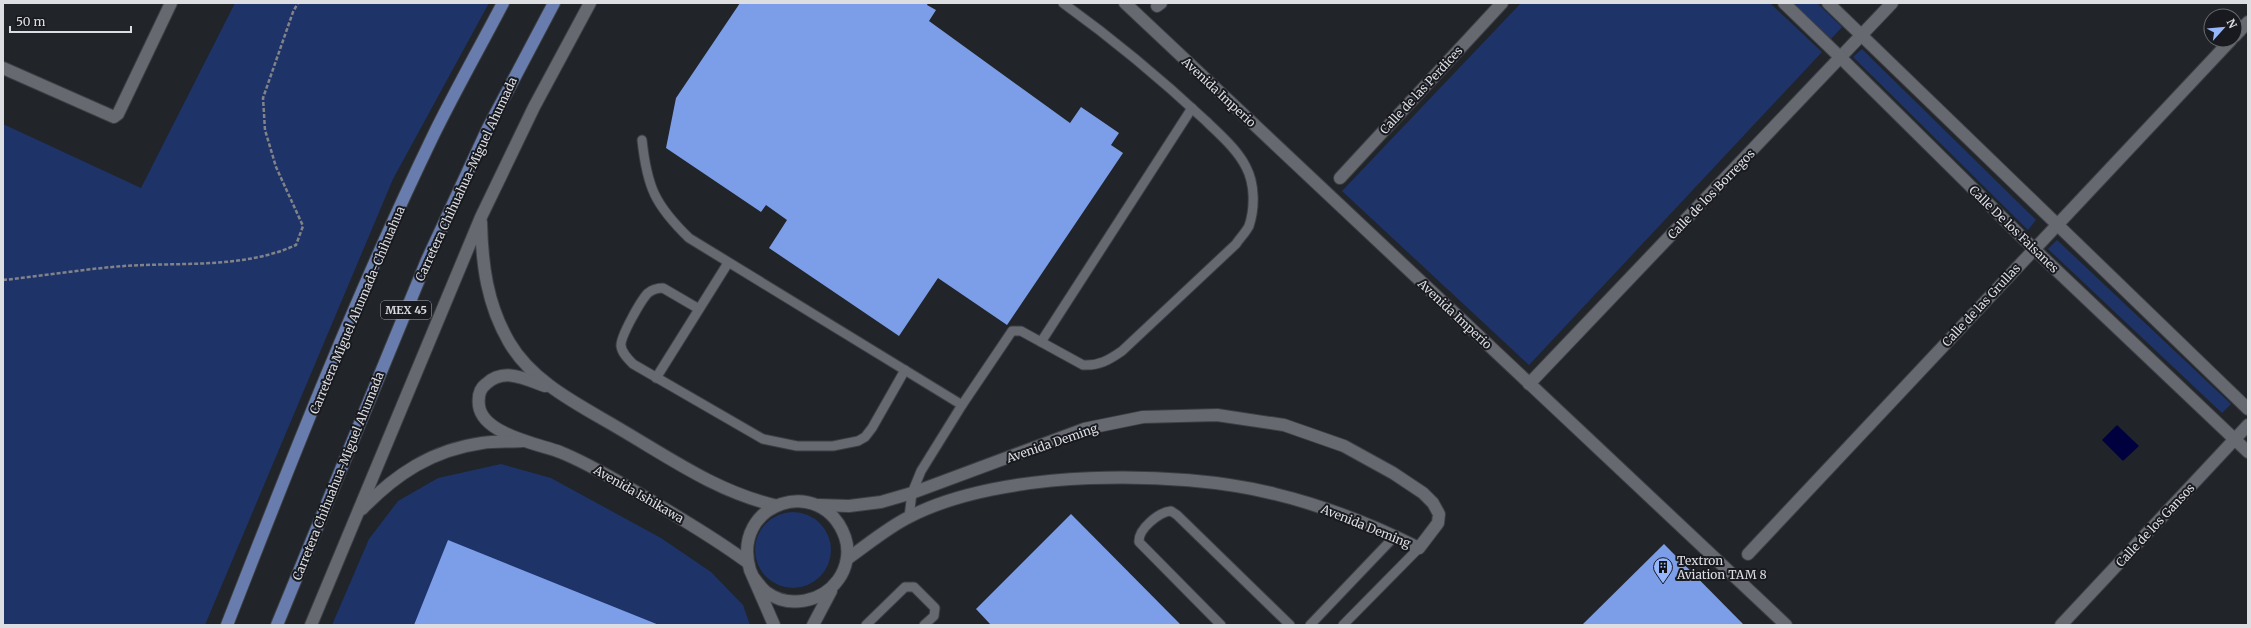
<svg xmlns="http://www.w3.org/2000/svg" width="2251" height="628" font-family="Merriweather,serif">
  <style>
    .green { fill: #1e3368 }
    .water { fill: #01003e }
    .building { fill: #7c9de8 }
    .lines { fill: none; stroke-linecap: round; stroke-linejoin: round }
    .service-casing { stroke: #3c3f44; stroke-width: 11 }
    .minor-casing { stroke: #3c3f44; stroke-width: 14 }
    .tertiary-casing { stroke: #3c3f44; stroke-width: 14 }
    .primary-casing { stroke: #3c3f44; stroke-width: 14 }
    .path { stroke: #818388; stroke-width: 2.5; stroke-dasharray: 4 2; stroke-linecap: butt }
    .service { stroke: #666970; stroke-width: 9 }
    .minor { stroke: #666970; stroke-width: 12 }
    .tertiary { stroke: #666970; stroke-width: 12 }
    .primary { stroke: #687dae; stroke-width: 12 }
    .labels { text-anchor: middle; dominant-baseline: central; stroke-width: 4; stroke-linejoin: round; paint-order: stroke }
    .shield { fill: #181a20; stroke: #a1a3a8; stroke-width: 1 }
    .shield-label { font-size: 11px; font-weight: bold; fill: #dcdee2 }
    .street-label { font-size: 12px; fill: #dcdee2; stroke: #181a20 }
    .poi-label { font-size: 12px; fill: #dcdee2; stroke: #181a20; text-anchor: start }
  </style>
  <rect width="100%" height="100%" fill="#212429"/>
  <!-- green -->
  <g class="green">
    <path d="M235 3H489L393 179 205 625H3V124L141 188Z"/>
    <path d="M1521 3H1770L1822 52 1529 365 1342 191Z"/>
    <path d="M1793 3H1817L1842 27 1831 39Z"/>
    <path d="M1862 49 2036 220 2028 230 1853 57Z"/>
    <path d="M2057 240 2231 404 2222 413 2048 249Z"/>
    <path d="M501 464 551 478 661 538 711 572 743 605 750 625H332L369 539 398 501 438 478Z"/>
    <circle cx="793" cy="550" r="38"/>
  </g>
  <!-- water -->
  <path class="water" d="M2117 425 2139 446 2123 461 2102 440Z"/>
  <!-- building -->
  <g class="building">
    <path d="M740 3H928L927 5 936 10 929 21 1070 123 1081 107 1119 133 1111 145 1123 153 1007 325 938 278 899 336 769 248 787 220 766 205 761 212 666 148 676 98Z"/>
    <path d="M1071 514 1181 625H991L976 609Z"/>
    <path d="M448 540 659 625H414Z"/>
    <path d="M1664 544 1744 625H1582Z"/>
  </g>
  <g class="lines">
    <defs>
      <g id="service">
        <path d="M642 140C647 187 655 205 689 238L962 405"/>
        <path d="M699 309 663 288C657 288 653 289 648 293 641 300 620 337 621 346 622 353 628 359 633 364L763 439 797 446H833L858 441 865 437 872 428 905 370"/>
        <path d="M1041 342 1192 108"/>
        <path d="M656 378 728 263"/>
        <path d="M909 517 912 493 921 471 962 405 1012 331H1021L1083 365C1099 366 1109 360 1122 351L1236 244C1240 238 1246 232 1249 226 1255 208 1255 184 1246 167 1237 149 1220 135 1206 121 1161 79 1113 39 1063 3"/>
        <path d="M866 625 905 587H914L935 608 934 616 924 625"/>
        <path d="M1221 625 1139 542C1138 529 1159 512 1171 511L1177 515 1290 625"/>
        <path d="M1310 625 1395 536"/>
        <path d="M1343 625 1419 548"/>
      </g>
      <g id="minor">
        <path d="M1125 3 1786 625"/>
        <path d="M1157 6 1161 3"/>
        <path d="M2235 36 2248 22"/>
        <path d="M3 68 114 117 118 114 171 3"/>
        <path d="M1340 178 1502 3"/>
        <path d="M481 222C482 265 487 304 509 342 534 385 584 407 625 432 674 461 719 492 774 505"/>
        <path d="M1529 384 1892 3"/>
        <path d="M545 386C525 379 504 367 486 384 479 389 478 398 479 406 483 434 538 444 560 452 590 464 617 481 645 497 680 518 715 538 747 562"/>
        <path d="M818 505 849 506 881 502 912 493 1084 429 1143 417 1217 415 1284 425 1344 446 1393 473 1423 493 1433 503 1439 514 1438 523 1419 548C1373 525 1325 506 1275 494 1176 469 1001 469 909 517 887 528 867 545 847 559"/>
        <path d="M362 509C396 474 432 450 482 443 495 441 509 442 522 441"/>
        <path d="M1748 554 2231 40"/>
        <path d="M754 578C758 583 761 588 766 592 789 609 822 602 838 580 847 568 850 551 845 537 822 473 730 502 750 570L774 625"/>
        <path d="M311 625 481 217 534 107 590 3"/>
        <path d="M813 625 831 591"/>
        <path d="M2061 625 2248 425"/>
      </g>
      <g id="tertiary">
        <path d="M1784 3 1841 58 2034 249 2248 452"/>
        <path d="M1828 3 2248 409"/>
      </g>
      <g id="primary">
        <path d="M227 625C291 461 356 295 433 136 455 91 480 47 503 3"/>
        <path d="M277 625 427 260 488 128 554 3"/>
      </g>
    </defs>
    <!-- service casing -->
    <use href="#service" class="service-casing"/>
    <!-- minor casing -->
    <use href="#minor" class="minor-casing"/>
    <!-- tertiary casing -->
    <use href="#tertiary" class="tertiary-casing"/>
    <!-- primary casing -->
    <use href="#primary" class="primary-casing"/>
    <!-- path -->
    <path class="path" d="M3 280C43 276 84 269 124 266 181 262 243 269 296 245L303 226 276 167 265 130 263 98 293 12 298 3"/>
    <!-- service -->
    <use href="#service" class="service"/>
    <!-- minor -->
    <use href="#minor" class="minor"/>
    <!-- tertiary -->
    <use href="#tertiary" class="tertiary"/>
    <!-- primary -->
    <use href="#primary" class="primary"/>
  </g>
  <!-- icons -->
  <defs>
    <symbol id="building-pin" viewBox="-11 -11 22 30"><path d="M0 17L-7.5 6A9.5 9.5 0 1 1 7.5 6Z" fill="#96b6fd" stroke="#181a20"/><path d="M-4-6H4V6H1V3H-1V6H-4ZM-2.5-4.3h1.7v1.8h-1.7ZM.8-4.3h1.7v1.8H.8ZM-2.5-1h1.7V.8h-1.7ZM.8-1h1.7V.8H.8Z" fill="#111"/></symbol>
  </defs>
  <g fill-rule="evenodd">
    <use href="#building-pin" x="1652" y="556" width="22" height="30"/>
  </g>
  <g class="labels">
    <!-- shield labels -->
    <rect class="shield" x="381" y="301" width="50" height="18" rx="3"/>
    <g class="shield-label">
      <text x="406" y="310">MEX 45</text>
    </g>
    <!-- street labels -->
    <g class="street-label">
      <text transform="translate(1421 90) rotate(-47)">Calle de las Perdices</text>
      <text transform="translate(1219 92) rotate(43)">Avenida Imperio</text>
      <text transform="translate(466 179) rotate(-65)">Carretera Chihuahua-Miguel Ahumada</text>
      <text transform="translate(1711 194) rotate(-46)">Calle de los Borregos</text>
      <text transform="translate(2014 229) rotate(44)">Calle De los Faisanes</text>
      <text transform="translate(1981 305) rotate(-47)">Calle de las Grullas</text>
      <text transform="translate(357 310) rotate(-67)">Carretera Miguel Ahumada-Chihuahua</text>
      <text transform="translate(1455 314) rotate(43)">Avenida Imperio</text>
      <text transform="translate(1052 443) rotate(-19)">Avenida Deming</text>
      <text transform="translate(338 476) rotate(-68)">Carretera Chihuahua-Miguel Ahumada</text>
      <text transform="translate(639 494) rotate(30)">Avenida Ishikawa</text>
      <text transform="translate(2155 525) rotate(-47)">Calle de los Gansos</text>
      <text transform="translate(1366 526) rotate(22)">Avenida Deming</text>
    </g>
    <!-- poi labels -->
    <g class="poi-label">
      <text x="1677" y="560">Textron<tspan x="1677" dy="14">Aviation TAM 8</tspan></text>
    </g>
  </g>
  <!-- border -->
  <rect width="2251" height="628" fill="none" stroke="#dcdee2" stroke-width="8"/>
  <!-- north arrow -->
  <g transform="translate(2223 28) rotate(63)"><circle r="19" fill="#181a20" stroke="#66686e"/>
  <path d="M0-3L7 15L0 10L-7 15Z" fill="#96b6fd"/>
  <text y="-6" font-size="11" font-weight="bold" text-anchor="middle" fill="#dcdee2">N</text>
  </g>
  <!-- scale -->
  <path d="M10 26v6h121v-6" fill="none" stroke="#dcdee2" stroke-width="2"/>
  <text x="16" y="26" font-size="12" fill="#dcdee2" stroke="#181a20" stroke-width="3" paint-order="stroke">50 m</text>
</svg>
